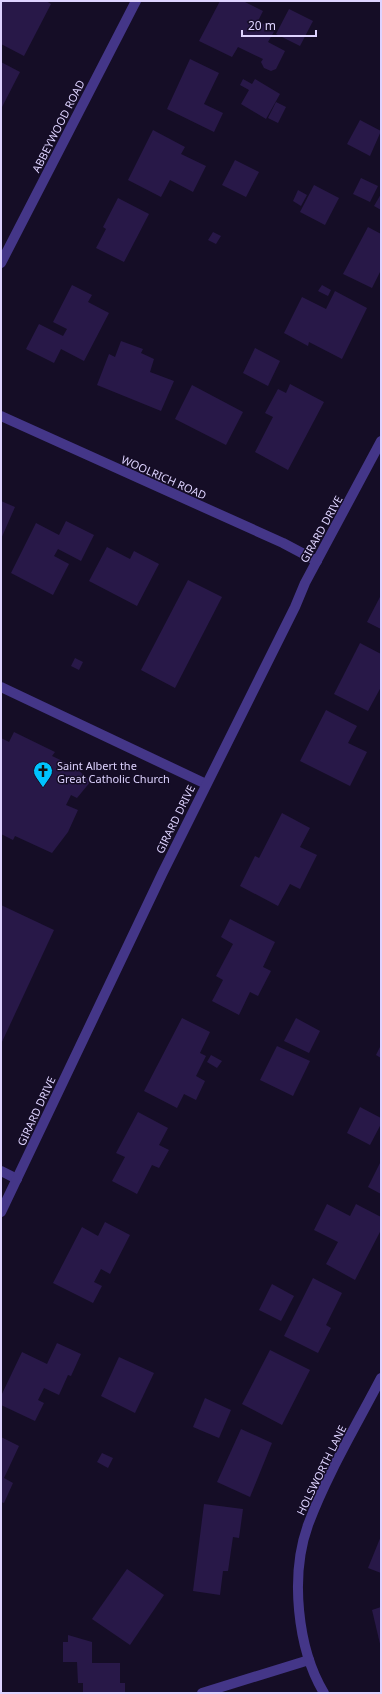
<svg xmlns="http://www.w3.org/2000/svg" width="382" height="1694" font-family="'Noto Sans',sans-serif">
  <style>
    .building { fill: #281848 }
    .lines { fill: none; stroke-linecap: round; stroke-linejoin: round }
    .service { stroke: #443688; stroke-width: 10 }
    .minor { stroke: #443688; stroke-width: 10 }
    .labels { text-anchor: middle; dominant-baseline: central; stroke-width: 3; stroke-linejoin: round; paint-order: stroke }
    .street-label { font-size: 11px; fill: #ded3ff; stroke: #150d26 }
    .poi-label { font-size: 11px; fill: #ded3ff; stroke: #150d26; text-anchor: start }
  </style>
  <rect width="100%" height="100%" fill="#150d26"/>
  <!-- building -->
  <g class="building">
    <path d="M1 1H46L51 4 24 56 1 44Z"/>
    <path d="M220 1H243L263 11 258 21 275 30 268 42 285 51 276 69 271 71 264 68 261 62 263 59 238 47 232 57 199 41Z"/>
    <path d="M289 9 313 21 300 46 276 34Z"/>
    <path d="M190 59 219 73 204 104 223 113 214 132 167 109Z"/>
    <path d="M1 62 20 72 1 109Z"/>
    <path d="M243 79 252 84 255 79 280 94 266 119 241 104 249 90 240 85Z"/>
    <path d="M276 102 286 107 278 123 268 118Z"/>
    <path d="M360 120 381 131 370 156 347 144Z"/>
    <path d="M153 130 185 147 181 154 206 166 193 192 170 180 161 197 128 180Z"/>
    <path d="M235 160 259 172 246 197 222 185Z"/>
    <path d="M361 178 378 186 370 202 353 194Z"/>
    <path d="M314 185 339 198 325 225 300 212Z"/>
    <path d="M298 190 307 195 301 206 293 201Z"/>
    <path d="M381 194V210L374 206Z"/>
    <path d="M118 198 149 214 124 262 96 248 106 229 103 227Z"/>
    <path d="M368 227 381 234V270L372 288 343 274Z"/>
    <path d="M213 232 221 236 216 244 208 240Z"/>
    <path d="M72 285 92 295 88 302 109 313 84 361 61 349 54 363 26 349 39 324 63 336 67 329 53 322Z"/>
    <path d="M322 285 331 290 328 296 318 291Z"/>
    <path d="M335 291 367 308 342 359 309 342 308 346 284 333 302 297 326 309Z"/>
    <path d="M121 341 143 349 141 353 154 359 150 372 174 381 161 411 97 385 109 354 115 357Z"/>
    <path d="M255 348 280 361 268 386 243 373Z"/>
    <path d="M290 384 324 402 288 470 255 452 273 417 265 413 278 389 286 393Z"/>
    <path d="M192 385 243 412 226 445 175 419Z"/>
    <path d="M1 501 15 507 1 539Z"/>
    <path d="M66 521 94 535 81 561 58 549 54 556 69 564 53 595 11 573 36 523 59 535Z"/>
    <path d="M107 547 130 559 134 551 159 564 137 606 89 581Z"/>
    <path d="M188 580 222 597 175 688 141 670Z"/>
    <path d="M381 595V629L367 622Z"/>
    <path d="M360 643 381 654V687L368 711 334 694Z"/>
    <path d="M75 658 83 662 79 670 71 666Z"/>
    <path d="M326 710 357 726 348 743 367 752 350 786 300 761Z"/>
    <path d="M14 732 55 752 52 756 73 766 91 781 77 798 71 795 66 805 78 810 68 832 52 853 15 836 13 840 1 834V738L9 742Z"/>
    <path d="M282 813 310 828 300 847 317 855 300 889 290 884 278 906 240 886 255 856 259 858Z"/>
    <path d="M1 905 54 930 1 1044Z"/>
    <path d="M230 919 275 942 263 967 271 971 258 996 250 992 239 1015 212 1001 223 980 216 976 233 944 221 937Z"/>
    <path d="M182 1018 210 1032 200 1053 206 1056 196 1076 205 1081 196 1100 184 1094 177 1108 144 1091Z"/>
    <path d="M296 1018 320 1031 309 1053 284 1041Z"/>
    <path d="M381 1045V1058L376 1055Z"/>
    <path d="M277 1046 310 1061 293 1096 260 1080Z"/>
    <path d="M211 1055 222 1061 217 1068 207 1062Z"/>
    <path d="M360 1107 381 1118V1124L370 1145 347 1133Z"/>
    <path d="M138 1112 168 1128 159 1145 169 1150 159 1168 152 1165 137 1194 112 1181 125 1157 116 1153Z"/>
    <path d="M381 1161V1194L368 1187Z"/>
    <path d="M327 1204 350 1216 356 1204 381 1217V1230L355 1280 326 1264 338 1242 314 1230Z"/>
    <path d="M105 1222 130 1235 110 1274 101 1269 94 1282 102 1286 93 1303 53 1283 82 1227 98 1236Z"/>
    <path d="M313 1278 342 1293 326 1325 331 1328 318 1353 284 1336Z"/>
    <path d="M272 1284 294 1296 281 1321 259 1310Z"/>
    <path d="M57 1343 81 1354 71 1376 68 1375 59 1395 44 1388 38 1400 44 1403 35 1421 1 1405V1396L22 1352 47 1364Z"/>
    <path d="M270 1350 310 1370 282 1425 242 1404Z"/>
    <path d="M119 1357 154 1373 135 1413 101 1396Z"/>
    <path d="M205 1398 231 1410 219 1438 193 1427Z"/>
    <path d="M241 1429 272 1443 250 1497 217 1482Z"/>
    <path d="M1 1437 19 1446 4 1478 13 1483 4 1503 1 1502Z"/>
    <path d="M102 1453 113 1458 108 1468 97 1462Z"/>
    <path d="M204 1504 243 1509 239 1538 233 1537 228 1571H223L220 1595 193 1591Z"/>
    <path d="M381 1536V1573L368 1568Z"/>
    <path d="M127 1569 164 1595 130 1645 92 1619Z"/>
    <path d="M381 1607V1648L372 1610Z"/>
    <path d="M68 1635 92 1642V1663H120V1683H125V1693H83V1683H78L77 1662H63V1642H68Z"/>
  </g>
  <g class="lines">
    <!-- service -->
    <g class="service">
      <path d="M1 687 206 784"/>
      <path d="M1 1171 17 1179"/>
    </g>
    <!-- minor -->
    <g class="minor">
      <path d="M1 263 136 1"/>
      <path d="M1 416 283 543 317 561"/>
      <path d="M1 1212 162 874 295 607 305 583 381 441"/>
      <path d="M202 1693 309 1660"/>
      <path d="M324 1693C297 1648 290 1575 308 1525 327 1474 356 1426 381 1378"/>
    </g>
  </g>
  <!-- icons -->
  <defs>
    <symbol id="church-pin" viewBox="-11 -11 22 30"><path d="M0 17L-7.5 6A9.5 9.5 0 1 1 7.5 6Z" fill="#00c3fe" stroke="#150d26"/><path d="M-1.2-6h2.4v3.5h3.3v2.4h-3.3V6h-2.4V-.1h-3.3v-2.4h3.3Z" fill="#111"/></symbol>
  </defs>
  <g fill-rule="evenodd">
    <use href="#church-pin" x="32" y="760" width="22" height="30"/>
  </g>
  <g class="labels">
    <!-- street labels -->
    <g class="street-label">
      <text transform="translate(58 126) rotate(-63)">ABBEYWOOD ROAD</text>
      <text transform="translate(164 477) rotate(24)">WOOLRICH ROAD</text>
      <text transform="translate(321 529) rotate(-61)">GIRARD DRIVE</text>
      <text transform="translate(175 819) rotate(-64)">GIRARD DRIVE</text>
      <text transform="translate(36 1111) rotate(-65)">GIRARD DRIVE</text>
      <text transform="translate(321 1470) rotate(-64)">HOLSWORTH LANE</text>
    </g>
    <!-- poi labels -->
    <g class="poi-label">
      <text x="57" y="765">Saint Albert the<tspan x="57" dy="13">Great Catholic Church</tspan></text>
    </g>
  </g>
  <!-- border -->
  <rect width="382" height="1694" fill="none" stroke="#ded3ff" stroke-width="4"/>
  <!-- scale -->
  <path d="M242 30v6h74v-6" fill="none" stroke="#ded3ff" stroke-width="2"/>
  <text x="248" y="30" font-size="12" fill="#ded3ff" stroke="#150d26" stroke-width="3" paint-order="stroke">20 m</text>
</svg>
